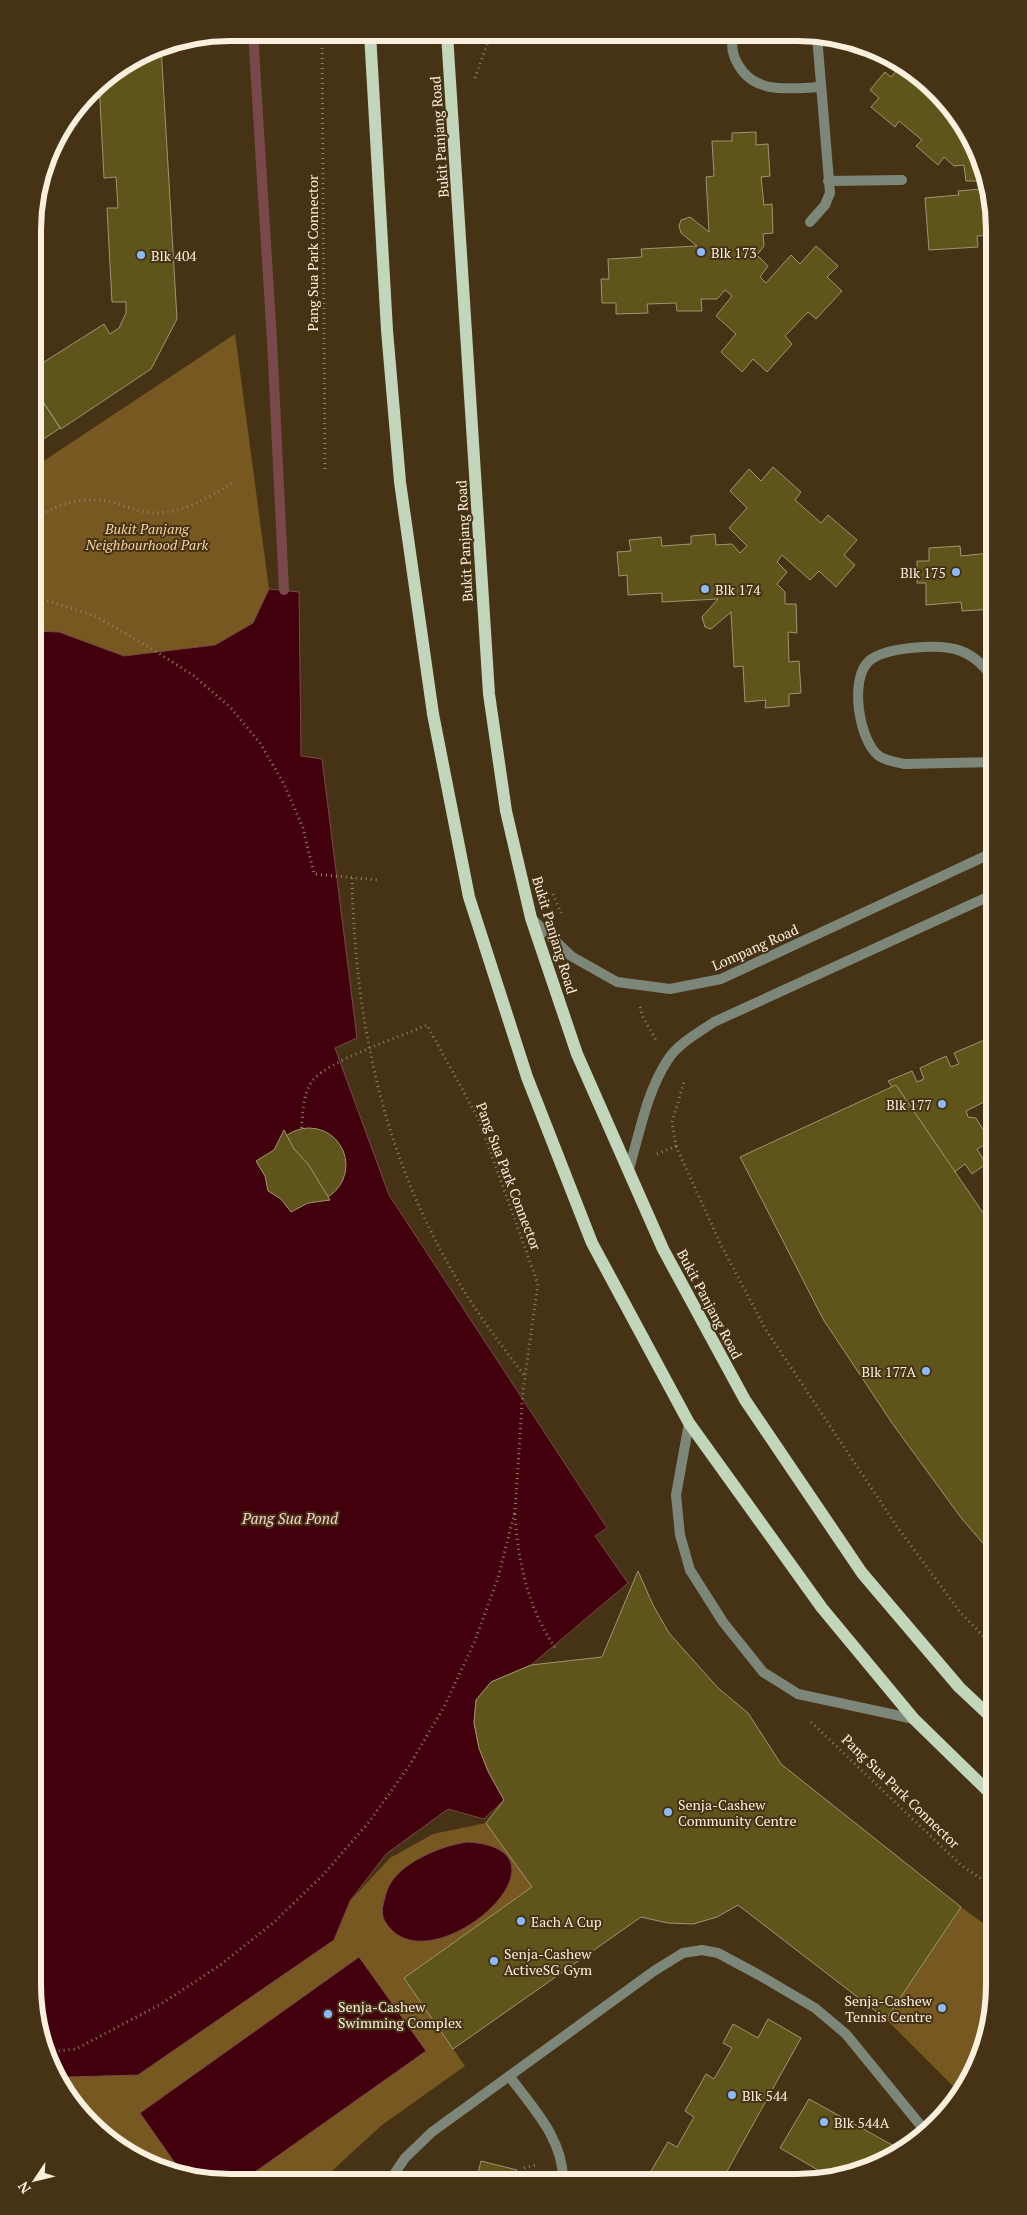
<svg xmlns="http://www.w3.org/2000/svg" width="1027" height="2215" font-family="'PT Serif',serif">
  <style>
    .green { fill: #785821 }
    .water { fill: #41000c; stroke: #79484b }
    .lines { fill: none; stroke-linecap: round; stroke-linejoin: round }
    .stream { stroke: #79484b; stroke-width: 10 }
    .building { fill: #5f541a; stroke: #9e9672 }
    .path { stroke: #908067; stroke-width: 3; stroke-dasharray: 1 4; stroke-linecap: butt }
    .lane { stroke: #7c8779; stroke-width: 10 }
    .street { stroke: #7c8779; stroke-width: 10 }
    .primary { stroke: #c1d6ba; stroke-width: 12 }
    .poi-dot { fill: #8cb9fc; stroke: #463315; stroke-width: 2 }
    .labels { text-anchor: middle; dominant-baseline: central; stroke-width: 4; stroke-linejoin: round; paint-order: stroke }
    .street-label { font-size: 14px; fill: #fbefde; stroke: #463315 }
    .poi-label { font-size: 14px; fill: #fbefde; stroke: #463315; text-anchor: start }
    .park-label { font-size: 14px; font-style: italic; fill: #f6d5a2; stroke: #463315 }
    .water-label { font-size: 15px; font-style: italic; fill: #fccfcf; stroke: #463315 }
    .rim { fill: none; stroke: #fbefde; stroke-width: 6 }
  </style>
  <rect width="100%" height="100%" fill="#463315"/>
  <!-- green -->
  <g class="green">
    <path d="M235 334 269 589 253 623 215 645 124 656 60 632 33 631V468Z"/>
    <path d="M486 1823 532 1887 404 1978 465 2066 382 2125 322 2180 192 2179 143 2162 100 2133 59 2084 54 2072 67 2077 334 1940 350 1901 390 1858 433 1834Z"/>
    <path d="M961 1907 994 1931V1998L980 2060 960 2093 886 2019Z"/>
  </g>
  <!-- water -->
  <g class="water">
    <path d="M269 589 299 592 301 756 322 759 357 1038 335 1048 389 1195 607 1528 595 1536 628 1583 531 1665 491 1682 476 1700 474 1723 479 1748 488 1771 504 1800 484 1819 448 1809 386 1854 350 1901 334 1940 138 2075 67 2077 54 2072 39 2036 33 1985V631L59 632 124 656 215 645 253 623Z"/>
    <path d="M469 1842C587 1851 429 1990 386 1923 381 1916 382 1908 384 1901 386 1892 389 1884 395 1877 410 1859 446 1844 469 1842Z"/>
    <path d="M359 1957 426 2051 245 2179H192L184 2176 140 2113Z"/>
  </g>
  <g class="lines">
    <!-- stream -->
    <path class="stream" d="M253 33 272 341 284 590"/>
  </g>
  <!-- building -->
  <g class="building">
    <path d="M161 46 177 319 151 369 61 429 33 386V369L104 324 110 334 119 328 126 313V302H112L107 208H118L116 177 104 178 99 82 155 47Z"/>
    <path d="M902 64 927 82 968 131 988 179 994 230V235L977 236 978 247 929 250 925 198 959 195 958 191 982 189 981 181H966L964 165 954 166 944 157 938 165 916 146 922 140 899 121 895 127 871 107 879 98 870 90 885 72 891 77Z"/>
    <path d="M756 132V145L768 144 770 176 761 177 764 205 772 204 773 233 763 234 764 246 757 255 768 266 760 277 766 283 791 255 800 264 816 246 838 266 827 277 842 291 816 319 808 312 785 336 792 344 767 372 753 359 742 372 721 352 736 334 716 316 732 296 725 290 717 299H701L702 311H677L676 303 647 304 648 313 616 314V303H602L601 279H609L608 259 642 257 641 249 697 246 681 233 679 226 681 220 690 217 709 232 706 177 714 176 712 141H732V133Z"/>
    <path d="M33 387 60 428 33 446Z"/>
    <path d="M773 467 801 492 795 500 821 523 828 515 857 540 844 555 855 565 836 587 819 571 810 580 782 555 777 562 787 572 777 584 785 592V604H796L797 633 788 632 789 662 799 661 801 693 789 694V706L765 708 766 700 745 702 743 666 734 667 731 612 711 629 705 627 702 617 718 599 662 602V593L628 595 627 575 619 576 617 552 631 551 629 540 661 537 662 546 691 544V536L715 534 716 545 732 544 740 553 747 546 729 528 747 508 730 491 749 469 761 481Z"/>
    <path d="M990 545H994V609L962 611 961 602 926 605V583H917V561H929V548L960 546 961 556 990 553Z"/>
    <path d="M989 1038 994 1050V1097L966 1111 968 1117 976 1118 987 1136 986 1144 977 1149 986 1164 972 1174 965 1164 952 1174 888 1081 912 1071 917 1082 924 1079 920 1068 946 1056 951 1067 959 1064 954 1053Z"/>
    <path d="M896 1085 994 1229V1556L962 1519 892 1423 823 1319 740 1157Z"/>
    <circle cx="309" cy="1165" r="37"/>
    <path d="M284 1130 294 1149 308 1164 330 1200 308 1203 291 1212 281 1199 268 1191 265 1176 256 1161 274 1150Z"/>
    <path d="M638 1571 653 1605 669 1633 718 1688 748 1713 781 1764 961 1907 886 2019 738 1905 717 1917 693 1924 668 1923 641 1917 453 2049 404 1978 532 1887 486 1823 504 1800 488 1771 479 1748 474 1723 476 1700 491 1682 531 1665 602 1657Z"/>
    <path d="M768 2019 801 2038 721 2182H653L647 2178 668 2142 677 2147 694 2117 685 2111 706 2074 714 2079 732 2048 723 2043 733 2024 758 2038Z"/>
    <path d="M809 2099 894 2146 888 2158 848 2176 832 2178 780 2148Z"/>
    <path d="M481 2161 517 2170 515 2181H476Z"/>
    <path d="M449 2174 473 2180H447Z"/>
  </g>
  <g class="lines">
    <!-- path -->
    <g class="path">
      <path d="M322 33 325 472"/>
      <path d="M475 78 491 34"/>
      <path d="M33 519C56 506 80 496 107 501 124 505 141 514 160 513 188 510 210 497 234 482"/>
      <path d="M33 596 95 616 154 650 194 676 230 707 260 743 284 784 303 828 314 874 378 880"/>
      <path d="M352 878C355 1017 381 1147 451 1269 472 1307 498 1341 524 1375"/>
      <path d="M553 894 561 913"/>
      <path d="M640 1007 643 1017 656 1040"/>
      <path d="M676 1146 720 1243 766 1330 898 1528 960 1612 994 1647"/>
      <path d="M657 1154 676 1146 672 1122 684 1082"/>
      <path d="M515 1514C518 1562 528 1610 557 1650"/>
      <path d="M811 1722 962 1866 994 1887"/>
      <path d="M44 2048 57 2051 76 2049 161 2004 219 1966 273 1923 323 1875 369 1822 409 1766 444 1707 474 1643 498 1578 515 1511 523 1391 538 1284 479 1120 427 1025C402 1036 328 1061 313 1080 302 1094 303 1115 301 1132"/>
      <path d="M524 2168 538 2164"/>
    </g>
    <!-- lane -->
    <g class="lane">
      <path d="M733 36C731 46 733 57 739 66 756 95 792 88 821 87"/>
      <path d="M828 181 902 180"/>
      <path d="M810 222 825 205 830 193 817 36"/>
      <path d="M994 762 904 764C896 762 886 761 879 756 859 741 849 679 869 661 885 647 941 643 961 651 976 657 986 667 994 681"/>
      <path d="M689 1423 676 1495 680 1535 690 1570 723 1622 763 1672 798 1694 914 1719"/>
      <path d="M510 2077C533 2108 564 2140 563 2181"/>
      <path d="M390 2180 405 2158 432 2132 654 1971 683 1953 702 1950 718 1953 759 1975 815 2008 846 2034 926 2132"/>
    </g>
    <!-- street -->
    <g class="street">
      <path d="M532 919 571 956 617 982 670 989 721 979 994 852"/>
      <path d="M629 1169C640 1132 646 1094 667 1061 677 1044 698 1033 714 1022L994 894"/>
    </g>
    <!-- primary -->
    <g class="primary">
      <path d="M370 33 387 330 400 482 433 714 469 897 527 1077 592 1243 689 1423 822 1608 914 1719 994 1797"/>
      <path d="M447 34 489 694 506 811 531 918 577 1054 663 1249 745 1400 862 1573 959 1687 994 1720"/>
    </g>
  </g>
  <!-- markers -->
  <g class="poi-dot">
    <circle cx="701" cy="252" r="5"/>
    <circle cx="141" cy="255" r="5"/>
    <circle cx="956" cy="572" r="5"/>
    <circle cx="705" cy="589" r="5"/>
    <circle cx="942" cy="1104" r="5"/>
    <circle cx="926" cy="1371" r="5"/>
    <circle cx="668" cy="1812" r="5"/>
    <circle cx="521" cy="1921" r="5"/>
    <circle cx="494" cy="1961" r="5"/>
    <circle cx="942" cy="2008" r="5"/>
    <circle cx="328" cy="2014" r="5"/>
    <circle cx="732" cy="2095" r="5"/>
    <circle cx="824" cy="2122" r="5"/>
  </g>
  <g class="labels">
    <!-- street labels -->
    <g class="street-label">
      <text transform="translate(439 137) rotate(-94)">Bukit Panjang Road</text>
      <text transform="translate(312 253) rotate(-90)">Pang Sua Park Connector</text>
      <text transform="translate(464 541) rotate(-93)">Bukit Panjang Road</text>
      <text transform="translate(555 935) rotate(73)">Bukit Panjang Road</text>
      <text transform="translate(755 947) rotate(-24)">Lompang Road</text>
      <text transform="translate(509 1176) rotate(69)">Pang Sua Park Connector</text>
      <text transform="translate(710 1304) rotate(62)">Bukit Panjang Road</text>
      <text transform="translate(901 1791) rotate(44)">Pang Sua Park Connector</text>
    </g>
    <!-- poi labels -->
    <g class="poi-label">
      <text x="711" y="252">Blk 173</text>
      <text x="151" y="255">Blk 404</text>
      <text x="946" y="572" text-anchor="end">Blk 175</text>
      <text x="715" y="589">Blk 174</text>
      <text x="932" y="1104" text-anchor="end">Blk 177</text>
      <text x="916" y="1371" text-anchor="end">Blk 177A</text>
      <text x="678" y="1804">Senja-Cashew<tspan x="678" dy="16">Community Centre</tspan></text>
      <text x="531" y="1921">Each A Cup</text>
      <text x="504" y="1953">Senja-Cashew<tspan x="504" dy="16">ActiveSG Gym</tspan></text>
      <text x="932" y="2000" text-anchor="end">Senja-Cashew<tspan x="932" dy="16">Tennis Centre</tspan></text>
      <text x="338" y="2006">Senja-Cashew<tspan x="338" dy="16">Swimming Complex</tspan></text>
      <text x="742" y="2095">Blk 544</text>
      <text x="834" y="2122">Blk 544A</text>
    </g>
    <!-- park labels -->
    <g class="park-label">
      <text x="147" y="528">Bukit Panjang<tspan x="147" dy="16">Neighbourhood Park</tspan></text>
    </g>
    <!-- water labels -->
    <g class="water-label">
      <text x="290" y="1518">Pang Sua Pond</text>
    </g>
  </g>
  <!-- crop -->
  <path d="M0 0H1027V2215H0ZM230 41H797A189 189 0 0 1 986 230V1985A189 189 0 0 1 797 2174H230A189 189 0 0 1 41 1985V230A189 189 0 0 1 230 41Z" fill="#463315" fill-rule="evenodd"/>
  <path class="rim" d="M230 41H797A189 189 0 0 1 986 230V1985A189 189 0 0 1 797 2174H230A189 189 0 0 1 41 1985V230A189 189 0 0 1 230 41Z"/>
  <!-- north arrow -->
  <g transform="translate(35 2180) rotate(235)" stroke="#463315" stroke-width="4" paint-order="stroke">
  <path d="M0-4L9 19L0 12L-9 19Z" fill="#fbefde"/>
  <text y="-8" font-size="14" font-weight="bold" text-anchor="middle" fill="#fbefde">N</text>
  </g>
</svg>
